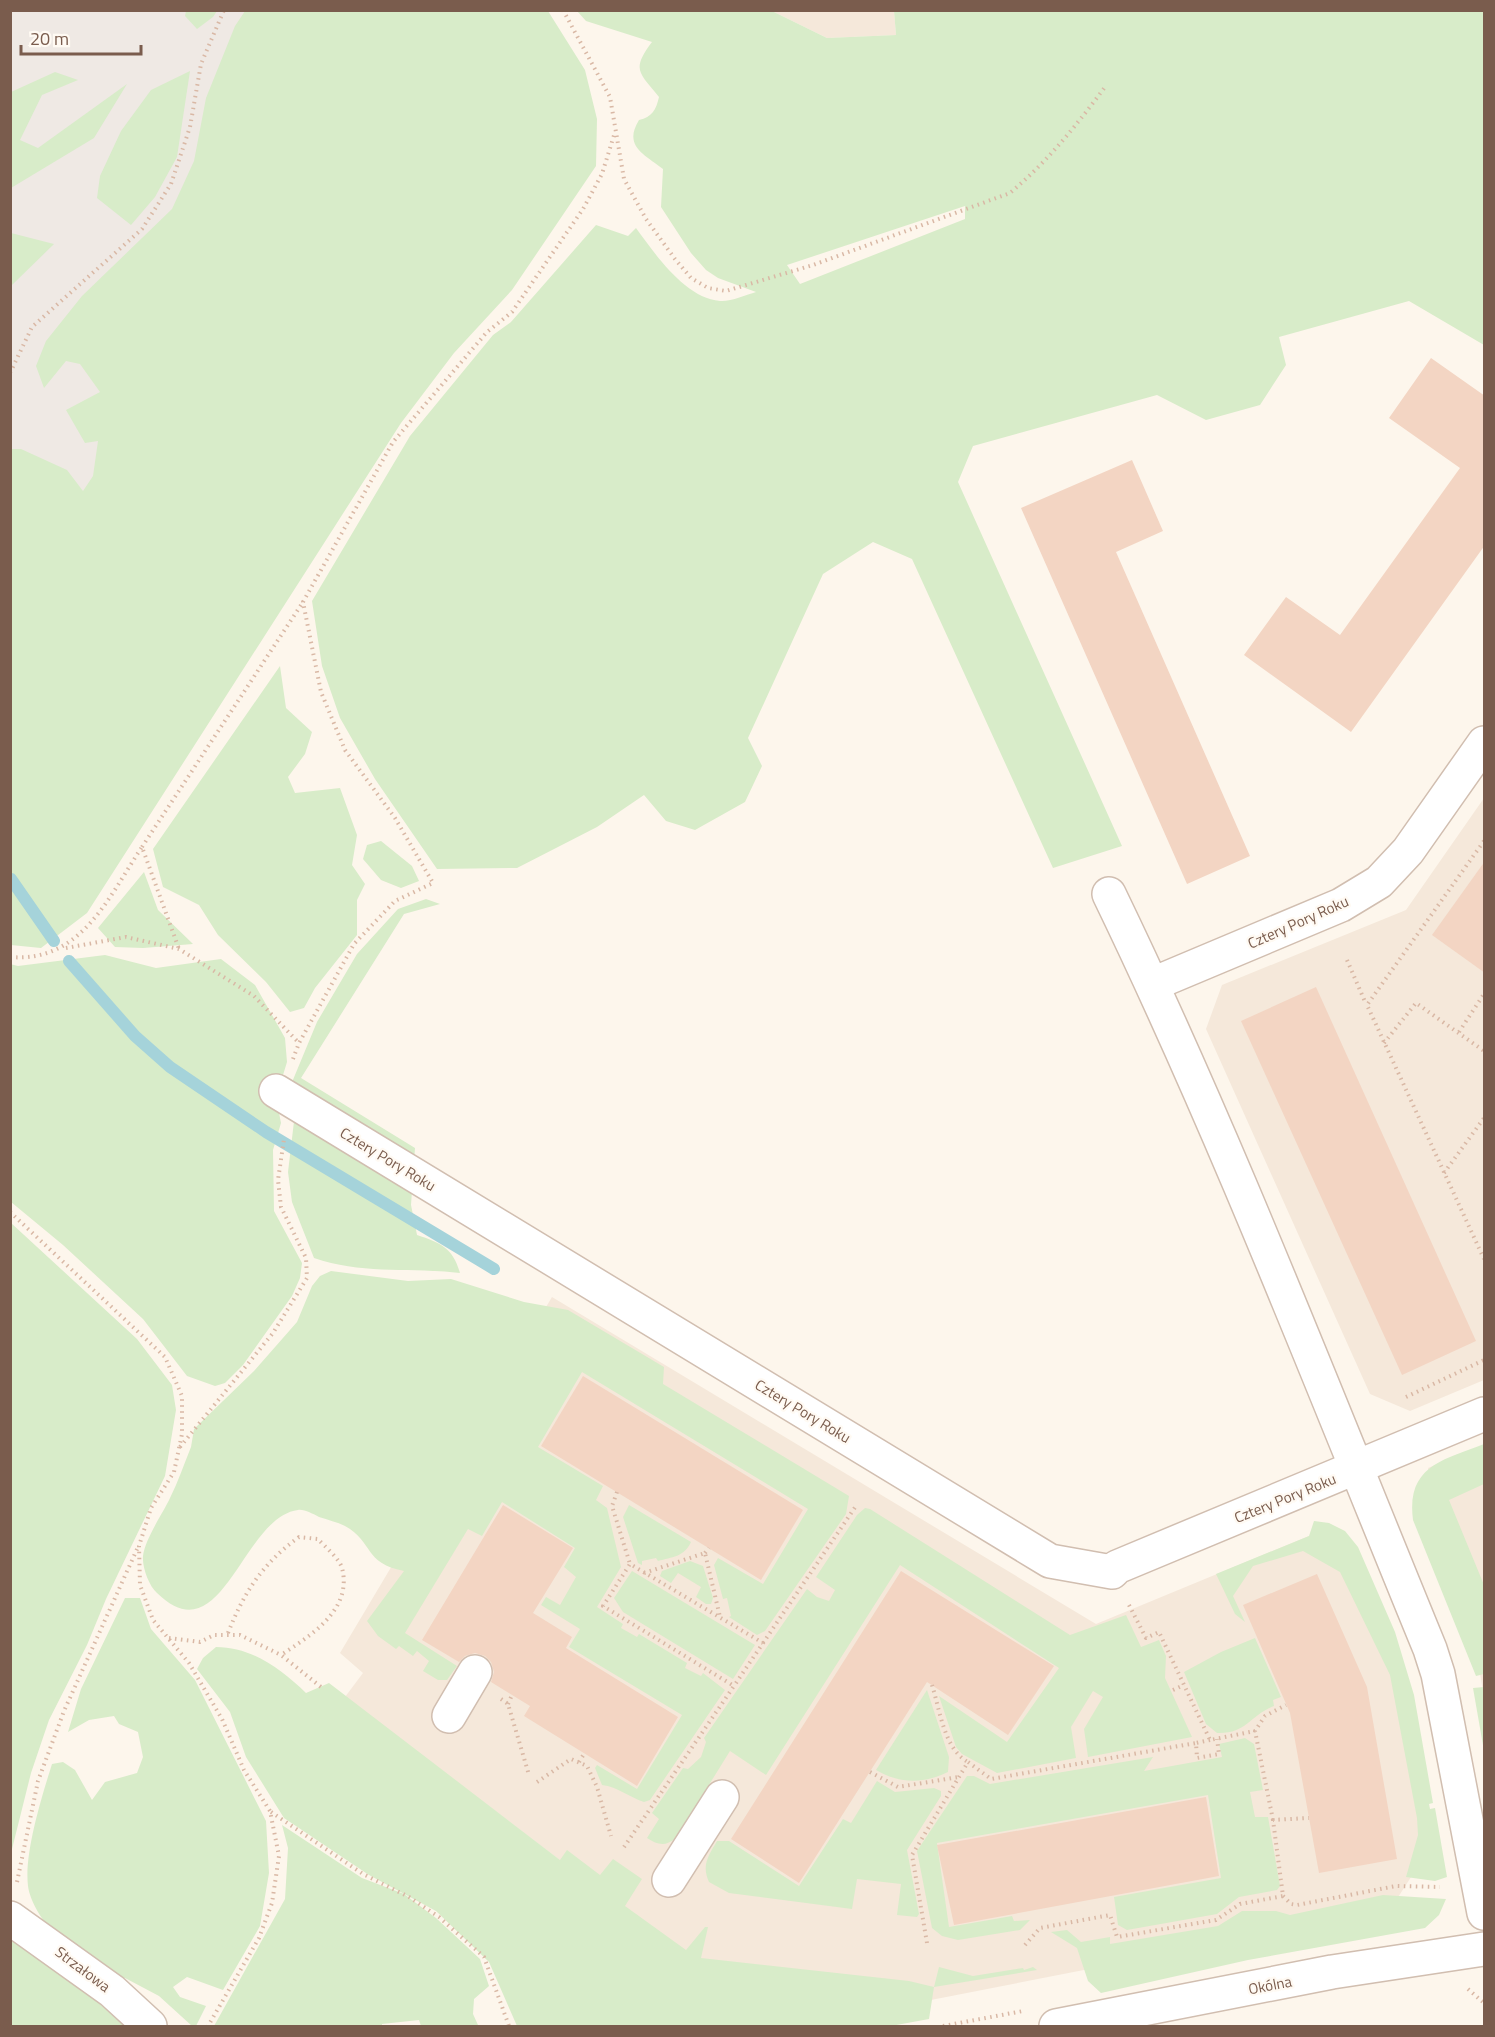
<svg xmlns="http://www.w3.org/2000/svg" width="1495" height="2037" font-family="'Titillium Web',sans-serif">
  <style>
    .residential { fill: #f5e8da }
    .industrial { fill: #efe9e4 }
    .green { fill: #d8ecc9; fill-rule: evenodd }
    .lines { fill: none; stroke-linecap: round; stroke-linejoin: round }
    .stream { stroke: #a5d3da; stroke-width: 12 }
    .building { fill: #f3d5c3 }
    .street-casing { stroke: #d1beb0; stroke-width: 36 }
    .path { stroke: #d9b8a5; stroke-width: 4; stroke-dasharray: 1.5 4.5; stroke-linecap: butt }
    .street { stroke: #fff; stroke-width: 33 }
    .labels { text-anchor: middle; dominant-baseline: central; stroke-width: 4.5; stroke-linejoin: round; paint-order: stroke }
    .street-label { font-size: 15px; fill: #7a5c4d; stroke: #fffaf3 }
  </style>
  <rect width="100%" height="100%" fill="#fdf6ec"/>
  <!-- residential -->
  <g class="residential">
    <path d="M772 11H894L896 35 827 38Z"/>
    <path d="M1484 798V1380L1410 1411 1370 1394 1206 1029 1222 985 1406 910Z"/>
    <path d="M552 1297 1096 1624 1309 1536 1349 1554 1400 1668 1433 1843 1393 1905 1340 1920 849 2016 727 1987 345 1697 363 1673 340 1653Z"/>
    <path d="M1484 1445V1697L1477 1656 1428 1468Z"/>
  </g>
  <!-- industrial -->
  <path class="industrial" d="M11 11H523L11 806Z"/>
  <!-- green -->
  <g class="green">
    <path d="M186 11V10L217 11 213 17 197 29 185 16Z"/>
    <path d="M245 11H548L585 70 597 119 596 166 512 290 454 353 401 423 87 913 41 948 11 945V449H21L67 470 83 491 93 476 98 441 85 443 66 410 100 392 80 364 66 361 44 388 36 366 46 341 82 296 172 209 194 161 206 98 235 26Z"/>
    <path d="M894 11H1484V345L1409 301 1279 337 1286 365 1260 405 1206 420 1157 395 973 446 958 482 1122 846 1053 868 912 559 873 542 823 574 748 738 762 766 745 802 695 830 666 821 644 795 597 827 517 868 437 869 375 779 340 718 322 666 312 601 410 436 493 335 511 322 596 225 628 236 636 228C655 254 685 298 720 301 730 302 746 295 756 292L718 278 706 270 691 253 661 207 663 169C644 154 623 146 639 120 652 117 656 110 659 97 639 72 631 70 652 42L586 21 577 11H772L827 38 896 35ZM965 206V219L800 284 787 265Z"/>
    <path d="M190 71 177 157 155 197 131 225 97 198 100 176 121 131 151 90Z"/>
    <path d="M55 72 78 80 42 95 20 140 38 148 127 84 94 138 11 188V92Z"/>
    <path d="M11 233 54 244 11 286Z"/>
    <path d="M280 666 286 708 312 732 305 754 288 777 295 793 340 788 357 835 352 865 365 884 357 900V935L315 988 304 1008 290 1012 266 982 218 935 199 905 163 887 153 849Z"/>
    <path d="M381 841 412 866 419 881 401 888 381 880 363 859 367 845Z"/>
    <path d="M144 872 158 910 193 944 143 948 115 947 98 928Z"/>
    <path d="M426 899 440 904 404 914 301 1078 415 1148 411 1205 417 1235C441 1243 453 1248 460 1273 410 1267 363 1275 314 1258L292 1202 288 1172 295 1113 290 1087 317 1022 357 954 398 909Z"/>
    <path d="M105 955 156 968 221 959 255 985 285 1038 287 1062 276 1098 281 1123 273 1150 274 1211 302 1263 300 1278 292 1296 243 1365 225 1383 215 1386 187 1376 143 1319 63 1245 11 1202 10 964 18 966Z"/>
    <path d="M11 1223 137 1339 172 1385 176 1410 165 1476 106 1599 87 1645 49 1720 31 1773 11 1853Z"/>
    <path d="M331 1271 408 1281 451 1279 524 1302 568 1310 664 1367 663 1384 849 1496 846 1514 765 1631 757 1635 729 1617 731 1616 727 1598 723 1599 714 1565 718 1558 763 1584 808 1509 582 1372 538 1447 603 1486 596 1500 607 1508 621 1567 597 1607 623 1624 621 1628 637 1637 639 1634 687 1663 685 1668 701 1676 703 1673 725 1690 650 1800 644 1802C629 1797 618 1787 602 1785L595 1768 597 1765 637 1789 682 1715 569 1647 580 1629 541 1605 546 1597 560 1605 576 1577 564 1567 575 1548 502 1502 482 1536 468 1529 405 1633 457 1666 447 1680H438L423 1671 429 1661 417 1651 413 1656 399 1646 396 1649 378 1636 367 1621 404 1571C363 1563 374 1542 345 1526 337 1522 328 1520 319 1517 313 1514 304 1509 298 1510 242 1517 222 1657 157 1593 149 1586 142 1567 143 1556 145 1539 163 1513 170 1498 178 1482 184 1464 191 1447L194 1429 254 1371 297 1322 312 1286 320 1276Z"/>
    <path d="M1484 1444V1484L1449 1500 1484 1585V1674L1476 1676 1413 1520C1406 1466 1443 1460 1484 1444Z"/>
    <path d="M629 1505 691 1542C684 1557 672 1557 658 1561L656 1558 642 1561V1565L638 1563 623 1517Z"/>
    <path d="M865 1508 870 1509 1070 1635 1126 1615 1141 1647 1159 1640 1166 1656 1165 1678 1192 1737 1088 1757 1084 1729 1103 1697 1093 1691 1071 1727 1076 1758 997 1773 962 1754 956 1747 939 1696 1007 1742 1059 1668 900 1565 766 1775 730 1751 676 1838C665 1847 658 1845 647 1838L659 1819 652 1813 683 1768 688 1769 701 1757 706 1742 704 1738 807 1589 817 1597 829 1601 835 1590 816 1577 857 1515Z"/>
    <path d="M1314 1521 1329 1523 1345 1531 1358 1547 1395 1632 1414 1695 1433 1803 1429 1804 1430 1809 1435 1808 1447 1877 1435 1881 1406 1877 1418 1835 1417 1818 1390 1675 1340 1572 1303 1551 1253 1566 1233 1596 1245 1622 1235 1614 1216 1574 1309 1536Z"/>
    <path d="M690 1561 703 1566 713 1598 711 1604H706L696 1597 701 1587 678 1573 671 1583 660 1576 662 1571Z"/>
    <path d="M632 1571 755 1645 733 1679 623 1612 614 1598Z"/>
    <path d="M125 1598H140L151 1629 195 1680 266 1821 269 1873 260 1926 223 1990 187 1977 173 1987 180 1997 206 2006 196 2026H192L159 1996 125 1978H120C101 1965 70 1950 55 1934 43 1922 30 1902 28 1886 24 1853 42 1796 52 1764L63 1762 75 1770 92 1800 105 1782 137 1773 143 1757 138 1732 119 1724 114 1716 89 1720 68 1732 81 1689Z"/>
    <path d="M1255 1638 1281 1697 1273 1700 1274 1706C1249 1716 1247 1734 1217 1733L1206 1724 1184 1672 1221 1652Z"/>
    <path d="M216 1647C252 1647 281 1669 306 1693L329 1683 560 1860 567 1850 600 1875 613 1859 642 1879 625 1906 686 1950 705 1927H708L701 1958 909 1981 934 1987 939 1967 973 1976 1023 1968 1024 1970 1033 1967 1037 1970 934 1987 929 2019 891 2026H517L489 1962 436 1911 369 1875 284 1818 246 1757 230 1712 197 1669 203 1658Z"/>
    <path d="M1484 1687V1751L1473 1688Z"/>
    <path d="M927 1690 949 1757 948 1772C924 1784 899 1784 876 1770Z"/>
    <path d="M1245 1738 1254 1744 1263 1790 1250 1792 1255 1817H1268L1280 1886 1277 1890 1239 1897 1217 1914 1127 1930 1118 1925 1114 1897 1221 1878 1208 1795 937 1843 949 1927 1012 1916 1014 1921 1030 1920 1020 1930 958 1940 942 1936 932 1928 917 1851 967 1776H974L990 1784 1153 1757 1144 1771 1222 1757 1219 1744Z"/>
    <path d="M877 1781 895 1792 934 1788 941 1791V1796L907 1850 919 1914 917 1917 897 1915 901 1884 857 1879 852 1909 729 1893 709 1882C701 1865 709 1855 717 1841H729L799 1886 843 1819 851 1823Z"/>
    <path d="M282 1825 362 1878 404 1894 436 1918 480 1959 489 1986 474 1999 473 2014 478 2025 500 2026H421L419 2020 382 2024V2026H214L285 1899 288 1848Z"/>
    <path d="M1383 1895 1446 1899 1439 1915 1425 1928 1248 1960 1101 1993 1088 1981 1077 1948 1051 1932 1067 1930 1081 1942 1110 1937V1944L1218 1926 1242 1911H1276L1290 1915Z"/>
    <path d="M10 1935 51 1959 124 2026H11Z"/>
  </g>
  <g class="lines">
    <!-- stream -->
    <g class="stream">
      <path d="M11 879 54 941"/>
      <path d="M69 961 135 1036 170 1067 266 1132 494 1269"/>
    </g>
  </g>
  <!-- building -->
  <g class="building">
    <path d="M1431 358 1485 396V545L1351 732 1244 655 1286 597 1340 635 1460 468 1389 418Z"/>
    <path d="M1132 460 1163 531 1116 552 1250 856 1187 884 1021 508Z"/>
    <path d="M1485 861V973L1432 935Z"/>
    <path d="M1316 987 1476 1341 1402 1375 1241 1021Z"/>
    <path d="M583 1376 803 1510 761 1580 541 1446Z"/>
    <path d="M503 1505 573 1548 533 1613 572 1637 566 1648 678 1717 637 1786 524 1716 530 1706 491 1682 494 1672 491 1662 485 1656 475 1653 465 1656 459 1662 422 1640Z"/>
    <path d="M901 1571 1054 1666 1008 1735 927 1682 799 1883 731 1839Z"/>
    <path d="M1317 1574 1367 1687 1397 1859 1319 1873 1290 1713 1243 1605Z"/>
    <path d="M1206 1797 1219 1876 954 1925 937 1845Z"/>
  </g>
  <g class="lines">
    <defs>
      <g id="street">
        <path d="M1109 894C1228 1140 1326 1396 1430 1649L1438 1674 1484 1913"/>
        <path d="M1153 984 1341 905 1379 882 1408 851 1484 743"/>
        <path d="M276 1091 1050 1561 1112 1572 1117 1567 1484 1414"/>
        <path d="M449 1716 475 1672"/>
        <path d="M669 1880 722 1797"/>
        <path d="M10 1918 112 1991 150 2026"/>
        <path d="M1056 2026 1332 1972 1484 1949"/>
      </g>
    </defs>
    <!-- street casing -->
    <use href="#street" class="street-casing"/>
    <!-- path -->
    <g class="path">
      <path d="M563 10 610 97 624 179 646 219 675 259 691 278 708 288 726 291 813 265 1010 193C1047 162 1076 126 1105 87"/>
      <path d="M10 373 32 327 142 229 171 184 190 127 201 64 224 10"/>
      <path d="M1484 841 1367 1005 1484 1259"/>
      <path d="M142 847 303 602"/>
      <path d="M66 948 126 937 179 949 254 996 299 1043"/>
      <path d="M10 957C81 963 108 898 142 847L179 949"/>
      <path d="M1347 960 1366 1004"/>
      <path d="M1459 1032 1484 994"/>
      <path d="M1384 1043 1416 1003 1484 1051"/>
      <path d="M293 1059 299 1043 354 944 395 901 433 883 395 818 345 750 321 692 303 602 393 442 487 332 512 312 583 209 602 174 615 132"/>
      <path d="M1444 1173 1484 1118"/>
      <path d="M10 1212 165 1357 182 1396V1434L174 1472 151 1508 139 1546 140 1585 153 1620 189 1663 222 1719 244 1770 270 1811 279 1856 272 1903 259 1938 208 2026"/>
      <path d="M1406 1397 1484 1360"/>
      <path d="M180 1447 273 1333 307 1278 306 1258 281 1207 278 1180 284 1139"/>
      <path d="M617 1492 612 1506 630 1564"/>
      <path d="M705 1553 709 1548"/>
      <path d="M644 1573 705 1553 720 1617"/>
      <path d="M1129 1605 1146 1638 1159 1632 1210 1740 1255 1731"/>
      <path d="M228 1633C244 1592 263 1563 299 1537L318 1539C325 1547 339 1558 342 1568 353 1610 310 1636 281 1655"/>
      <path d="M169 1638 200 1642 214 1635H240L281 1655 321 1687"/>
      <path d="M763 1643 856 1506"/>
      <path d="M932 1685C940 1710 944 1749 968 1762"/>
      <path d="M1173 1690 1184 1685"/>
      <path d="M501 1699 508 1704 529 1775"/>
      <path d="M508 1704 512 1695"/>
      <path d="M1210 1740 1196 1743 1197 1758 1219 1754 1217 1739"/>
      <path d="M579 1762 584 1754"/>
      <path d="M870 1772 898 1787 959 1777"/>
      <path d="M537 1782 571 1759 587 1766 597 1787 611 1836"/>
      <path d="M271 1812 363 1874 409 1897 439 1917 484 1957 509 2026"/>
      <path d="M1273 1820 1255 1731 1265 1716 1286 1705"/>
      <path d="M624 1847 734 1686 603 1606 630 1564 763 1643 734 1686"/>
      <path d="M17 1882 38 1781 64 1711 138 1547"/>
      <path d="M1283 1896 1291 1904 1297 1905 1396 1886 1440 1887"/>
      <path d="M927 1943 912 1855 968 1762 991 1779 1196 1743"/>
      <path d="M1025 1945 1040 1928 1110 1915 1117 1937 1216 1920 1240 1904 1283 1896 1273 1820 1309 1818"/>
      <path d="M1468 1989 1484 2003"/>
      <path d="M943 2026 1023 2011"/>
    </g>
    <!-- street -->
    <use href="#street" class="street"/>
  </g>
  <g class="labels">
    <!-- street labels -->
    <g class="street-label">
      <text transform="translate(1298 922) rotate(-24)">Cztery Pory Roku</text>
      <text transform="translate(388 1159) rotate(31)">Cztery Pory Roku</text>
      <text transform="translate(803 1411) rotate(31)">Cztery Pory Roku</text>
      <text transform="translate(1285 1498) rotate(-22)">Cztery Pory Roku</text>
      <text transform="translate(83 1969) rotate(37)">Strzałowa</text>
      <text transform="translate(1270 1985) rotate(-11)">Okólna</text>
    </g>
  </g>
  <!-- border -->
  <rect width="1495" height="2037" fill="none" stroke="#7a5c4d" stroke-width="24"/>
  <!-- scale -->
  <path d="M21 45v9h120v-9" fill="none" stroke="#7a5c4d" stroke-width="3"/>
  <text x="30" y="45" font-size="18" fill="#7a5c4d" stroke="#fffaf3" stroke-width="4.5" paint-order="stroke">20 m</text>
</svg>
